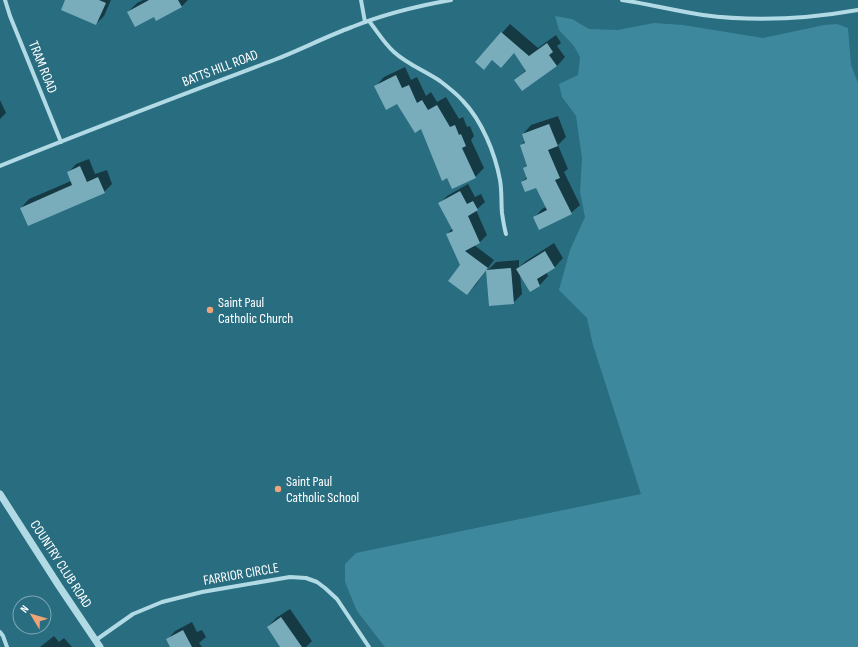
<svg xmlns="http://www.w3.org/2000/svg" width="858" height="647" font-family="'Sofia Sans Condensed',sans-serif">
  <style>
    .green { fill: #3e889d }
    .shadow { fill: #0007 }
    .building { fill: #79adbc }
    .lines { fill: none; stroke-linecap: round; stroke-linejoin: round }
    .minor { stroke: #b1dae5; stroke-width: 4 }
    .tertiary { stroke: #b1dae5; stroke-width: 7 }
    .poi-dot { fill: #eca479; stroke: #296d80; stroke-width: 1.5 }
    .labels { text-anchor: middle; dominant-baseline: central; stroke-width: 4; stroke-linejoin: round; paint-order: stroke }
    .street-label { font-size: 14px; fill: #fff; stroke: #296d80 }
    .poi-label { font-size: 14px; fill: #fff; stroke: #296d80; text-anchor: start }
  </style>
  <rect width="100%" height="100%" fill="#296d80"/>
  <!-- green -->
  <path class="green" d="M555 16 572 19 589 29 618 30 654 23 683 25 763 38 824 25 837 24 848 28 851 65 858 83V647H385L357 611 345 582V564L356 553 641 494 593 345 587 318 559 290 570 250 585 217 580 192 582 158 576 116 562 97 559 84 578 75 580 57 574 46 559 30Z"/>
  <!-- shadow -->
  <g class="shadow">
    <path d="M66 0H111L104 16 96 24Z"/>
    <path d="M143 0H188L182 6 156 20 154 16 128 12 137 3Z"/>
    <path d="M510 24 538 48 556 35 561 43 557 46 565 57 557 66 515 80 526 70 514 52 493 59 484 69 476 62Z"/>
    <path d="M405 67 411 80 417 77 426 96 431 92 437 102 446 97 459 119 463 117 467 127 470 126 474 136 471 140 484 168 475 177 422 128 398 103 376 86 384 77Z"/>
    <path d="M0 100 6 113 0 119Z"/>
    <path d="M558 116 566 137 558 145 568 169 564 172 580 205 571 213 534 218 542 209 546 207 536 187 522 182 527 177 524 168 528 164 521 145 525 141 523 134 531 125Z"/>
    <path d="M89 159 95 174 107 170 112 184 104 192 21 208 29 199 71 181 68 173 76 164Z"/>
    <path d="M468 184 475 197 481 194 485 202 476 210 487 235 480 242 474 245 494 260 488 268 489 269 496 262 519 260V267L526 261 554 243 563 258 555 267 546 272 548 276 540 285 531 291 520 274 522 294 513 303 490 305 487 269 475 286 467 294 461 265 447 234 453 228 440 203 447 196Z"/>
    <path d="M290 609 312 641 306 647H281L268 627 276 618Z"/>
    <path d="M192 622 197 632 202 630 206 637 199 643 202 647H171L167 640 175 631Z"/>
    <path d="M54 636 59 642 64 638 72 647H40Z"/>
  </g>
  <!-- building -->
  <g class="building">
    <path d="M65 0H99L106 3 96 25 61 10Z"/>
    <path d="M149 0H178L182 7 156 21 154 17 135 27 127 12Z"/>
    <path d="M501 32 529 56 547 43 553 52 549 55 557 66 522 91 514 80 526 71 514 53 501 68 492 60 484 70 475 62Z"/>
    <path d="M396 75 402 88 409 85 417 103 422 100 428 110 437 105 450 127 455 125 459 135 461 134 466 146 462 148 476 178 452 189 447 178 442 181 421 129 415 133 397 104 386 110 374 86Z"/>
    <path d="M549 124 558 146 548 150 560 178 555 180 572 214 539 230 533 217 547 210 536 188 525 192 521 182 527 179 523 168 527 166 520 145 525 143 522 134Z"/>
    <path d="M80 166 87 182 98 177 105 193 28 226 20 208 72 185 67 172Z"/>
    <path d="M460 191 467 204 473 201 478 210 468 216 480 243 465 251 488 268 467 295 448 281 460 265 446 234 453 231 438 203Z"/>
    <path d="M545 251 555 268 537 279 540 286 530 292 516 269Z"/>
    <path d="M511 268 514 304 489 306 486 270Z"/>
    <path d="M281 617 302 647H280L267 627Z"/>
    <path d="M183 630 192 647H170L166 639Z"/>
  </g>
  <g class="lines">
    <!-- minor -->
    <g class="minor">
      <path d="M5 0 10 16 61 142"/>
      <path d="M361 0 365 22"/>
      <path d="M622 0C649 4 676 11 703 15 755 22 807 19 858 10"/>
      <path d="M369 21C377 31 384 43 394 52 407 64 425 71 440 81 448 87 456 93 463 101 482 121 495 153 500 180 502 191 501 202 502 213 503 220 504 227 506 234"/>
      <path d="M0 166C91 129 182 95 274 60 300 50 325 37 352 27 384 14 417 6 451 0"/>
      <path d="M0 632 3 636 7 647"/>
      <path d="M96 640 133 614 162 602 202 592 290 577 306 578 317 582 325 588 337 599 369 647"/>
    </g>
    <!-- tertiary -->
    <path class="tertiary" d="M0 494 59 586 100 647"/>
  </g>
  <!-- markers -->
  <g class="poi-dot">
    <circle cx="210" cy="310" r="4"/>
    <circle cx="278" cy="489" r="4"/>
  </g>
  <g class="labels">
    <!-- street labels -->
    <g class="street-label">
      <text transform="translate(43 67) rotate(68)">TRAM ROAD</text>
      <text transform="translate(220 68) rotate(-21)">BATTS HILL ROAD</text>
      <text transform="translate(61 564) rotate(57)">COUNTRY CLUB ROAD</text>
      <text transform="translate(241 574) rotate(-10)">FARRIOR CIRCLE</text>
    </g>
    <!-- poi labels -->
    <g class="poi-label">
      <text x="218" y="302">Saint Paul<tspan x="218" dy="16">Catholic Church</tspan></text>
      <text x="286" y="481">Saint Paul<tspan x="286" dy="16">Catholic School</tspan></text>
    </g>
  </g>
  <!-- north arrow -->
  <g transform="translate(32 615) rotate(308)"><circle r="19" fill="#296d80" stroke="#7fa7b3"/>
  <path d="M0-3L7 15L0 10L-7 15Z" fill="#eca479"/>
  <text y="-6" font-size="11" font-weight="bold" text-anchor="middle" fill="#ffffff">N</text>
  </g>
</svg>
